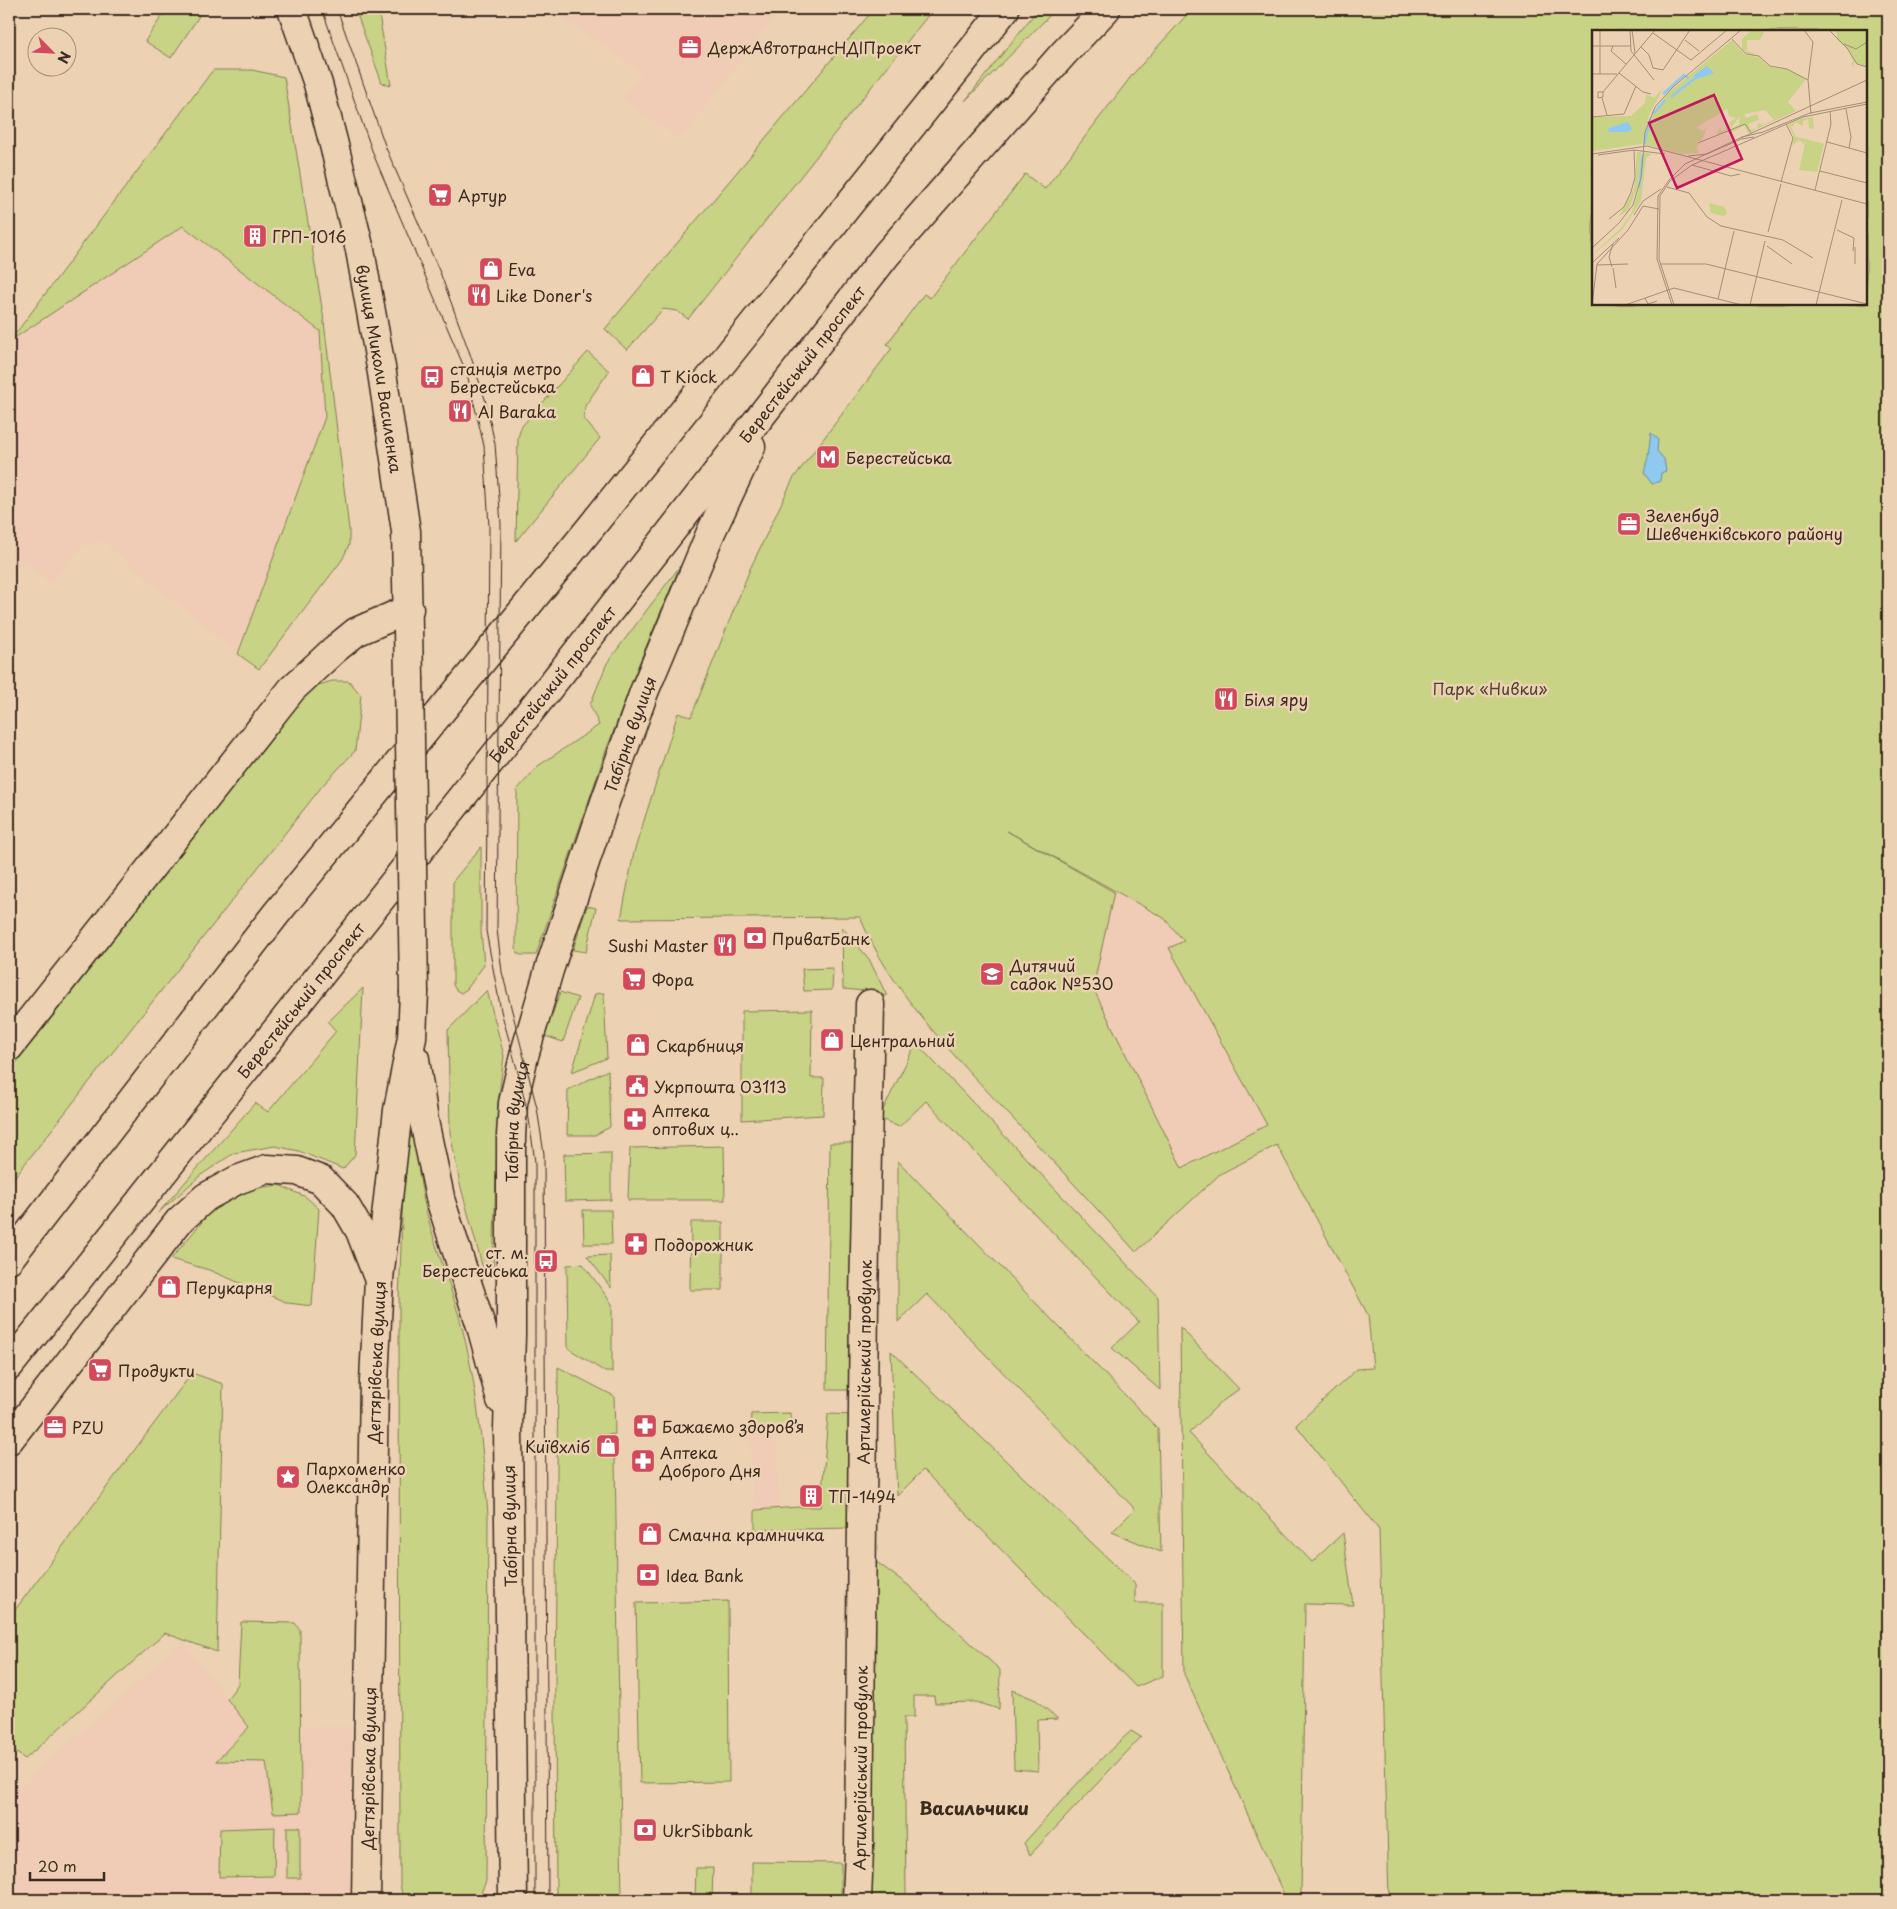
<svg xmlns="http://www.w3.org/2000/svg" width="1897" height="1909" font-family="'Playpen Sans',sans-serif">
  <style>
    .built { fill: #f0cbb5 }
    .green { fill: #c8d386; stroke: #827e52; fill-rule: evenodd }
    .water { fill: #8fc9ef; stroke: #6d899b }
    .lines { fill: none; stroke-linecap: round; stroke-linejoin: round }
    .minor-casing { stroke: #3b2a1e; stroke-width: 31 }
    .major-casing { stroke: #3b2a1e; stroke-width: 31 }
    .minor { stroke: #ecd1b3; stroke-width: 28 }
    .major { stroke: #ecd1b3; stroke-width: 28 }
    .tram { stroke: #3b2a1e; stroke-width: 1 }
    .major-bridge-casing { stroke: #3b2a1e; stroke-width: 31; stroke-linecap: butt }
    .major-bridge { stroke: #ecd1b3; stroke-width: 28 }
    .labels { text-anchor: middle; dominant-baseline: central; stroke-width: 5; stroke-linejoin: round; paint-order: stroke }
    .poi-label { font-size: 16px; fill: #3b2a1e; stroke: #ecd1b3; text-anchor: start }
    .street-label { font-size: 16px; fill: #3b2a1e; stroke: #ecd1b3 }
    .park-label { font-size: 16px; fill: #50432e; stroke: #ecd1b3 }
    .neighbourhood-label { font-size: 18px; font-weight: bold; fill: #3b2a1e; stroke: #ecd1b3 }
    .inset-river { fill: none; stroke: #8fc9ef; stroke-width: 2.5 }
    .inset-road { fill: none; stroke: #a58e77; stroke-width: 1 }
    .view { fill: #c2185b; fill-opacity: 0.15; stroke: #c2185b; stroke-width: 2.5 }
    .inset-edge { fill: none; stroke: #3b2a1e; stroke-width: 2.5 }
  </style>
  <rect width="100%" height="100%" fill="#ecd1b3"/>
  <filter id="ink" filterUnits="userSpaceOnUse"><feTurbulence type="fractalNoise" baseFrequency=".02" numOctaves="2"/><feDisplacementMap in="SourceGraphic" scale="10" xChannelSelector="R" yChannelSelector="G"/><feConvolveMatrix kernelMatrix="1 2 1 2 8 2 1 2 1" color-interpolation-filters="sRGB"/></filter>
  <g filter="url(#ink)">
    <!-- built -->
    <g class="built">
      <path d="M552 9H780L680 139 623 99 642 72Z"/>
      <path d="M183 226 320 331 325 417 238 654 104 541 83 545 50 583 24 560 9 581V342Z"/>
      <path d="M939 793 1114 892 1147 908 1155 921 1164 918 1184 941 1169 949 1267 1125 1182 1168 1093 990 934 1034 881 960 869 938 900 860Z"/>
      <path d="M775 1432 779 1508 755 1510 750 1433Z"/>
      <path d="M183 1642 249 1727H351V1900H9V1798Z"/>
    </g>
    <!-- green -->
    <g class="green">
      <path d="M167 9 203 10 171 58 145 41Z"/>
      <path d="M355 9H378L391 85 382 83Z"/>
      <path d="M874 9H933L688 319 677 311 663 309 627 350 605 329Z"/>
      <path d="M1038 9H1056L965 101Z"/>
      <path d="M1192 9H1888V1900H1389L1379 1530 1296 1425 1357 1369 1373 1368 1368 1315 1277 1145 1220 1174 1136 1252C1092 1203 1047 1155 1002 1107 950 1051 889 989 860 917L621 919 634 852 678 713 691 717 750 569 793 479 892 348 887 344 924 294 930 298 1025 174 1045 189 1133 74ZM1593 31H1866V304H1593ZM1007 831 1164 918 1184 941 1169 948 1267 1125 1182 1168 1093 988 1114 892Z"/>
      <path d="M213 70H252L284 77 323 314 349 529V545L342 560 259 669 238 654 325 417 320 331 183 226 10 341Z"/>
      <path d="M588 352 609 371 585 406 584 419 600 438 516 541 518 437 522 426Z"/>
      <path d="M680 566 640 661 604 756 536 955H521L517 953 516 947 517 790 538 766 599 725 590 705 607 663Z"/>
      <path d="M332 681H349L361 695 355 751 323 785 9 1184V1072L312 687Z"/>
      <path d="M481 847V931L484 965 467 989 461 993 456 990 453 985V881Z"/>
      <path d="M587 906 596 908 586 952 573 950Z"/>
      <path d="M842 927 869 959 887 996 864 991 843 989Z"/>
      <path d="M833 968 832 990 804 991 802 969Z"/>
      <path d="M363 988 355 1155 343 1169 299 1151 275 1146 234 1153 201 1175 158 1213 255 1103 268 1112 336 1031 328 1022Z"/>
      <path d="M487 990 504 1056 498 1103 493 1275 485 1276 460 1184 450 1132 448 1030Z"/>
      <path d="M560 992 578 998 563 1042 545 1036Z"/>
      <path d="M604 993 607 1058 572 1072 595 994Z"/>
      <path d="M812 1010 811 1078H824L823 1115 742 1120V1011Z"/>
      <path d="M916 1043 1158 1297 1160 1390 1112 1348 1139 1322 926 1101 899 1127 879 1118Z"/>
      <path d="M608 1070 610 1127 595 1135H567L568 1090Z"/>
      <path d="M406 1108H413C416 1144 418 1180 427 1214 437 1253 453 1291 463 1331 478 1391 483 1454 488 1515L486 1881 478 1900H403L400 1883 399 1301Z"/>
      <path d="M830 1143H857L855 1390H827Z"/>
      <path d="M724 1146 725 1200H628L630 1148Z"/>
      <path d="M611 1153V1200L565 1201 564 1154Z"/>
      <path d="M898 1161 1158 1429 1161 1552 1112 1532 1135 1509 927 1294 898 1322Z"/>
      <path d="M279 1185 306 1197 319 1209 312 1306 288 1303 209 1270 171 1259 217 1204 250 1189Z"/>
      <path d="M583 1210H611L612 1244H584Z"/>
      <path d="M691 1222H723V1290H690Z"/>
      <path d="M610 1255 611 1288 587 1256Z"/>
      <path d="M583 1264 612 1304V1372H605L568 1348 567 1265Z"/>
      <path d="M1180 1327 1239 1389 1220 1403 1189 1433 1312 1562 1343 1533 1353 1605 1305 1604 1301 1897 1286 1899 1184 1674Z"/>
      <path d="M891 1351 1135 1584V1603H1163V1676L1136 1687 923 1470 897 1496Z"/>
      <path d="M558 1367 614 1396 615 1434 600 1435 601 1457H615L622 1900H556L555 1693Z"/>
      <path d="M192 1373 223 1384 217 1652 165 1633 25 1759 9 1747V1618Z"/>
      <path d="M790 1413 791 1431 750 1433 751 1414Z"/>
      <path d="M828 1414 855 1415 851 1528 755 1530V1510L799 1507H821Z"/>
      <path d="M875 1561 908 1585 1000 1670 999 1709 976 1702 935 1703 934 1696H914V1717H904L906 1896H918V1900H867Z"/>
      <path d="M728 1601 729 1782 640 1783 636 1603Z"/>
      <path d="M241 1622 295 1623 300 1630 301 1812 273 1813 266 1762 216 1761 249 1727 227 1699 238 1684Z"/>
      <path d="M1012 1690 1036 1700 1058 1719 1037 1720 1038 1771 1014 1769Z"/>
      <path d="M1131 1731 1141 1737 1030 1855 1024 1843C1058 1805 1092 1765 1131 1731Z"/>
      <path d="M275 1827 274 1876 219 1877 220 1829Z"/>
      <rect x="287" y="1827" width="13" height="51"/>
      <path d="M752 1862 841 1863V1900H752Z"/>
      <path d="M696 1868H713L712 1900H695Z"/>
    </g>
    <!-- water -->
    <path class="water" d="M1651 433 1658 439 1657 451 1664 459 1666 471 1661 473 1660 481 1652 484 1644 473 1648 457Z"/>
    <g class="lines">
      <defs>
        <g id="minor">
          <path id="s1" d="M857 1900 859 1849 864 1298 870 1004"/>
        </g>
        <g id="major">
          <path id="s2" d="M292 9 318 84 333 141 360 250 382 373 406 531 409 678"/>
          <path d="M9 1047 292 689 334 650 356 632 409 609"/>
          <path d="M415 1059 424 1121 441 1202 481 1326 501 1400"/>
          <path d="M9 1259 276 914 591 527 1005 9"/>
          <path id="s3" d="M9 1366 571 660 887 254 1063 54 1106 9"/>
          <path d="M9 1440 179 1221 206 1197 237 1180 267 1169 297 1171 321 1180 345 1205 360 1231 377 1275"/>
          <path id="s4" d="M366 1900 374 1381 379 1279 398 1110 412 1037 414 993"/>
          <path id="s5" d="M513 1900 508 1428 511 1336V1136L513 1103 524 1056 549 970 605 802 644 692 711 532 751 447"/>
        </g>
      </defs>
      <!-- minor casing -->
      <use href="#minor" class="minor-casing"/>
      <!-- major casing -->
      <use href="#major" class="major-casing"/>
      <!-- minor -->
      <use href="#minor" class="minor"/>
      <!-- major -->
      <use href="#major" class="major"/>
      <!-- tram -->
      <g class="tram">
        <path d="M322 9 374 156 467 374 484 446 489 526 486 931 501 1011 519 1076 529 1119 535 1162V1900"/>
        <path d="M337 9 386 148 441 275 470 354 485 399 495 444 501 524 497 929 502 972 537 1108 544 1154 548 1900"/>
      </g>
      <defs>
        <path id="major-bridge" d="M409 678 414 993"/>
      </defs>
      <!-- major-bridge casing -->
      <use href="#major-bridge" class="major-bridge-casing"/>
      <!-- major-bridge -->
      <use href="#major-bridge" class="major-bridge"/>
    </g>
  </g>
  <!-- icons -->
  <defs>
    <symbol id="office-square" viewBox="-11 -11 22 22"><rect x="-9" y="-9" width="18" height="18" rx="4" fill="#d1495b" stroke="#ecd1b3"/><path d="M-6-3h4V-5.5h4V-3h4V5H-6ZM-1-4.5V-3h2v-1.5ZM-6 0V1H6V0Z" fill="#fff"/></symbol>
    <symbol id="supermarket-square" viewBox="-11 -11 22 22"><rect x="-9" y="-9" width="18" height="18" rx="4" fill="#d1495b" stroke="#ecd1b3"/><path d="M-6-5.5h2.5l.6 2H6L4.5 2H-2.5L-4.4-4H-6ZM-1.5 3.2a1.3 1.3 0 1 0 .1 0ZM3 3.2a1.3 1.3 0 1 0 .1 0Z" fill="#fff"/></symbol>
    <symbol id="building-square" viewBox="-11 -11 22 22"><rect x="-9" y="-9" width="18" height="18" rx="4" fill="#d1495b" stroke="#ecd1b3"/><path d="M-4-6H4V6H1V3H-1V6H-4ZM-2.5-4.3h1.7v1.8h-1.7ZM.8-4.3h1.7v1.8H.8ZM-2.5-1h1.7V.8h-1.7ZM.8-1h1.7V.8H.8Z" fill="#fff"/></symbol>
    <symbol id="shop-square" viewBox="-11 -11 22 22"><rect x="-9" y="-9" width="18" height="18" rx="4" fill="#d1495b" stroke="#ecd1b3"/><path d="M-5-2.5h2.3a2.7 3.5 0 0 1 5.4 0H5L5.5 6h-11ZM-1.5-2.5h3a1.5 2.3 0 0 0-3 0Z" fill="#fff"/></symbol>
    <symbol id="restaurant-square" viewBox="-11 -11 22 22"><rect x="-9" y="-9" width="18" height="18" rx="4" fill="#d1495b" stroke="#ecd1b3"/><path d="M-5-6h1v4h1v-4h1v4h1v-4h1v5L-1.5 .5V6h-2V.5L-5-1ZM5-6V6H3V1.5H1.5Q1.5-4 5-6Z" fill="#fff"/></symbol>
    <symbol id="bus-square" viewBox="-11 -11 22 22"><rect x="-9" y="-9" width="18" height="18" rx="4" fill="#d1495b" stroke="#ecd1b3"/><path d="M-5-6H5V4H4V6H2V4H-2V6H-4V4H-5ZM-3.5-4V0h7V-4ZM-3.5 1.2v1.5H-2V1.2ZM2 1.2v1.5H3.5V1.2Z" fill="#fff"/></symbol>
    <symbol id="metro-square" viewBox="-11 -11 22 22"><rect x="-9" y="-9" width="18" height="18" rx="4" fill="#d1495b" stroke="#ecd1b3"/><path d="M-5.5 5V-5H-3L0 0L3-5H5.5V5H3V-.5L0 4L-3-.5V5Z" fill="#fff"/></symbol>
    <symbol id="bank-square" viewBox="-11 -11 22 22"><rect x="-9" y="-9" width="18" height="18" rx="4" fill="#d1495b" stroke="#ecd1b3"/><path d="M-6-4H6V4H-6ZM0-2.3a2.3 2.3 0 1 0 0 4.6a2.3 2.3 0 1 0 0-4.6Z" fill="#fff"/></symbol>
    <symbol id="school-square" viewBox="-11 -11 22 22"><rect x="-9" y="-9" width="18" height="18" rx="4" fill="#d1495b" stroke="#ecd1b3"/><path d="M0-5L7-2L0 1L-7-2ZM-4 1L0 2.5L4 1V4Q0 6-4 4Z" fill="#fff"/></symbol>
    <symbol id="civic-square" viewBox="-11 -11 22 22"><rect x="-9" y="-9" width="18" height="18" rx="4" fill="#d1495b" stroke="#ecd1b3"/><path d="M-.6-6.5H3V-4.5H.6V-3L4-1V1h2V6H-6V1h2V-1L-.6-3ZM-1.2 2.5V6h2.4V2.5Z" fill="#fff"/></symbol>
    <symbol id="pharmacy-square" viewBox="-11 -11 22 22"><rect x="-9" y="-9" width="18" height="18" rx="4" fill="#d1495b" stroke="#ecd1b3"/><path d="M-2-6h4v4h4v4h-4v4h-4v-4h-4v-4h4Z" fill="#fff"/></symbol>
    <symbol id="sight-square" viewBox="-11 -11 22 22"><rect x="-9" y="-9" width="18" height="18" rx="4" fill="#d1495b" stroke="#ecd1b3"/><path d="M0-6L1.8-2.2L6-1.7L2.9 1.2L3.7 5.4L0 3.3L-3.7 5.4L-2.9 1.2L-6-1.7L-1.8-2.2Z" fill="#fff"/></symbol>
  </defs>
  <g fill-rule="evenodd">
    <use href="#office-square" x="676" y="33" width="28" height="28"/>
    <use href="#supermarket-square" x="426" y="181" width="28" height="28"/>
    <use href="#building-square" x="241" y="222" width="28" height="28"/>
    <use href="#shop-square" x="477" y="255" width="28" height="28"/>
    <use href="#restaurant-square" x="465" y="281" width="28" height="28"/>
    <use href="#shop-square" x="629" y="362" width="28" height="28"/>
    <use href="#bus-square" x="418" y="363" width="28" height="28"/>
    <use href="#restaurant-square" x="446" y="397" width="28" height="28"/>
    <use href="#metro-square" x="814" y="443" width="28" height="28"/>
    <use href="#office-square" x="1615" y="510" width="28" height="28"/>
    <use href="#restaurant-square" x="1212" y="685" width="28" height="28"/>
    <use href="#bank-square" x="741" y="924" width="28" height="28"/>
    <use href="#restaurant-square" x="711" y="931" width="28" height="28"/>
    <use href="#school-square" x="978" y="960" width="28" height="28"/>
    <use href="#supermarket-square" x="620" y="965" width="28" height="28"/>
    <use href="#shop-square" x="818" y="1026" width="28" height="28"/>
    <use href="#shop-square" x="624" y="1031" width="28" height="28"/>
    <use href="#civic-square" x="623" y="1072" width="28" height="28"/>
    <use href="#pharmacy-square" x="621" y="1105" width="28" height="28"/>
    <use href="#pharmacy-square" x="622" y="1230" width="28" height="28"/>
    <use href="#bus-square" x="532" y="1247" width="28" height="28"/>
    <use href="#shop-square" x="155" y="1273" width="28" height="28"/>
    <use href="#supermarket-square" x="86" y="1356" width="28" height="28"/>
    <use href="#pharmacy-square" x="631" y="1412" width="28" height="28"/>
    <use href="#office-square" x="41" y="1413" width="28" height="28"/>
    <use href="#shop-square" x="594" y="1432" width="28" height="28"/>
    <use href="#pharmacy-square" x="629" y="1447" width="28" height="28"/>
    <use href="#sight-square" x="274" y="1463" width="28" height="28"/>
    <use href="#building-square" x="797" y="1482" width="28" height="28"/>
    <use href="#shop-square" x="636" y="1520" width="28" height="28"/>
    <use href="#bank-square" x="634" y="1561" width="28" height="28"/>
    <use href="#bank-square" x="631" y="1816" width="28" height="28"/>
  </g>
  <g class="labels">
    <!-- poi labels -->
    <g class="poi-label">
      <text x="708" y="47">ДержАвтотрансНДІПроект</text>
      <text x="458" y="195">Артур</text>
      <text x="272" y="236">ГРП-1016</text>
      <text x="508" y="269">Eva</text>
      <text x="496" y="295">Like Doner's</text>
      <text x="450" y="368">станція метро<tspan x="450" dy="18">Берестейська</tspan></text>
      <text x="660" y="376">T Kiock</text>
      <text x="478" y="411">Al Baraka</text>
      <text x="846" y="457">Берестейська</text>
      <text x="1646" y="515">Зеленбуд<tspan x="1646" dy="18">Шевченківського району</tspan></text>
      <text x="1244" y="699">Біля яру</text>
      <text x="772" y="938">ПриватБанк</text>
      <text x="708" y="945" text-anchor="end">Sushi Master</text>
      <text x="1010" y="965">Дитячий<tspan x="1010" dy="18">садок №530</tspan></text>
      <text x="652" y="979">Фора</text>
      <text x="850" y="1040">Центральний</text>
      <text x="656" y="1045">Скарбниця</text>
      <text x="654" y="1086">Укрпошта 03113</text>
      <text x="652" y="1110">Аптека<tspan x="652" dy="18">оптових ц‥</tspan></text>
      <text x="654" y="1244">Подорожник</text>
      <text x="528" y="1252" text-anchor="end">ст. м.<tspan x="528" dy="18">Берестейська</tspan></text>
      <text x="186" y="1287">Перукарня</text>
      <text x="118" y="1370">Продукти</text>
      <text x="662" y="1426">Бажаємо здоровʼя</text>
      <text x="72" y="1427">PZU</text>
      <text x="590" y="1446" text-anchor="end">Київхліб</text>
      <text x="660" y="1452">Аптека<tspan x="660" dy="18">Доброго Дня</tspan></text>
      <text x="306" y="1468">Пархоменко<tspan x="306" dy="18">Олександр</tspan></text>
      <text x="828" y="1496">ТП-1494</text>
      <text x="668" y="1534">Смачна крамничка</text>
      <text x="666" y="1575">Idea Bank</text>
      <text x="662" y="1830">UkrSibbank</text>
    </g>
    <!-- street labels -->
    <g class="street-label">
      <text stroke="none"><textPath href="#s3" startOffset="1278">Берестейський проспект</textPath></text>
      <text stroke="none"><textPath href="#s2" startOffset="371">вулиця Миколи Василенка</textPath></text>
      <text stroke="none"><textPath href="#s3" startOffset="872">Берестейський проспект</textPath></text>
      <text stroke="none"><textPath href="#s5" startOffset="1184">Табірна вулиця</textPath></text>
      <text stroke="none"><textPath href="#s3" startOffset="468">Берестейський проспект</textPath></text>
      <text stroke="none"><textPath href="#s5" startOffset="779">Табірна вулиця</textPath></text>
      <text stroke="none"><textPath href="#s4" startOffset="538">Дегтярівська вулиця</textPath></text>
      <text stroke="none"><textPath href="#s1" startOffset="538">Артилерійський провулок</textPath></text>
      <text transform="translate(509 1526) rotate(-91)">Табірна вулиця</text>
      <text stroke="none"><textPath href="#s4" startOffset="132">Дегтярівська вулиця</textPath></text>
      <text stroke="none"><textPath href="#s1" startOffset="132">Артилерійський провулок</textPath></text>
    </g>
    <!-- park labels -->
    <g class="park-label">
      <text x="1490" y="688">Парк «Нивки»</text>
    </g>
    <!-- neighbourhood labels -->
    <g class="neighbourhood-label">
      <text x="974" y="1807">Васильчики</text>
    </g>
  </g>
  <!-- overview -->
  <g transform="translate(1592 30)">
    <rect width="275" height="275" fill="#ecd1b3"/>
    <path d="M160 0 172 2 168 10H155V21L164 24 157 25 150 19V9ZM245 0H275V38L262 32V37L259 34 261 31 257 21 245 10ZM140 10 153 25 167 27 178 37 195 39 214 49 196 72 204 81 156 103 153 95 137 104 136 101 147 95 148 86 138 99 125 105 128 96 129 101 136 99 138 92 144 88 137 86 135 79 105 97 111 101 115 97 110 110 105 112 107 116H104L107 123 90 124 52 114 58 89 76 63ZM173 80 182 90 171 95 166 93 165 99H158L156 94 167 90 165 84 154 88 152 84ZM72 57 57 85 50 114 0 121V87L39 86 53 73 54 64 62 68ZM221 87 222 99 217 98 216 89 211 91V96L203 92 201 97 198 95 204 107 214 109 212 114 207 110 200 116 202 106 196 95 208 89ZM214 109 232 114 225 142 207 140ZM45 122H49V131L45 158 36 181 27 186 42 159ZM52 122 60 124 54 128 49 171 30 200 0 225 28 199 39 184 49 153ZM117 173 133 177 135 184 131 186 119 183Z" fill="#c8d386" fill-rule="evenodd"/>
    <path d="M115 36 122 43 102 50V45ZM36 92 40 99 36 102H16L17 98Z" fill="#8fc9ef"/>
    <path class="inset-river" d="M71 64 92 45 97 48M79 67 102 49M61 84 73 70M52 115 58 89M47 158 51 124"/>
    <path class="inset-road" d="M8 0V44M38 0 39 21 62 50M40 0 43 23M212 0 221 12 216 50 219 84M237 0 255 18 265 34 275 37M61 3 99 30 135 0M140 9 154 24 167 26 178 36 195 39 216 50M93 10 107 21M252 14 264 19 275 12M0 16H38M21 16 19 21 34 34M49 17 57 25 61 38 71 40 98 0M27 43 51 62 59 64M0 44H25M11 62V67L6 68V62H11L63 0M10 68 15 85M254 79 259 107 257 118M0 87 32 84 44 56M149 108 275 50M235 112 275 123M106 113 153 94 159 103M0 124 55 116 275 174M6 125 42 120 73 124M96 126 115 124 149 109 162 107M100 135 139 146 148 144M228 141 275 153M189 152 201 108 194 94M75 157 97 163 115 187 129 196 191 210 221 228M223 160 239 94 238 81M42 185 51 171 69 159M17 189 32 177 39 162 43 147 42 120M245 200 262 208 261 221M176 202 189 154M175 216 200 234M263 217V234M0 218 27 193 41 175 49 148 53 102 63 77 81 57 149 0M0 233 27 208M68 234H114L275 274M5 235 36 234M20 237 17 227 21 214M21 238 24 258M53 268 56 274 65 271M126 269 142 201M0 275 5 234 36 200 51 176 67 179M33 275 82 258 150 275M80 275 65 229 66 166 77 150 93 134 150 107 171 102 218 83 275 72M82 275 67 229 68 166 78 151 100 135 211 87 275 74M158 275 173 211M224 275 250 170"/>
    <path class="view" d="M122 65 150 129 85 158 57 93Z"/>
    <rect width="275" height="275" class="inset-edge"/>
  </g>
  <!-- margin -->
  <rect width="1897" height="1909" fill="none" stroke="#ecd1b3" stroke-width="30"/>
  <rect x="15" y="15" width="1867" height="1879" fill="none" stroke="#3b2a1e" stroke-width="2" filter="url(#ink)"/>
  <!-- north arrow -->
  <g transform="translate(52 52) rotate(114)"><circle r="24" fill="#ecd1b3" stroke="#a58e77"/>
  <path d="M0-4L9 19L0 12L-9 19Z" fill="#d1495b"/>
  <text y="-8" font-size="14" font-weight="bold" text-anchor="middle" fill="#3b2a1e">N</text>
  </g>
  <!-- scale -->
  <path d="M30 1872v8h74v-8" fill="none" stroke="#3b2a1e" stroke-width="2.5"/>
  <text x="38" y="1872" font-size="15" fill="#3b2a1e" stroke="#ecd1b3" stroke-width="4" paint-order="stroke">20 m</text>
</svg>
